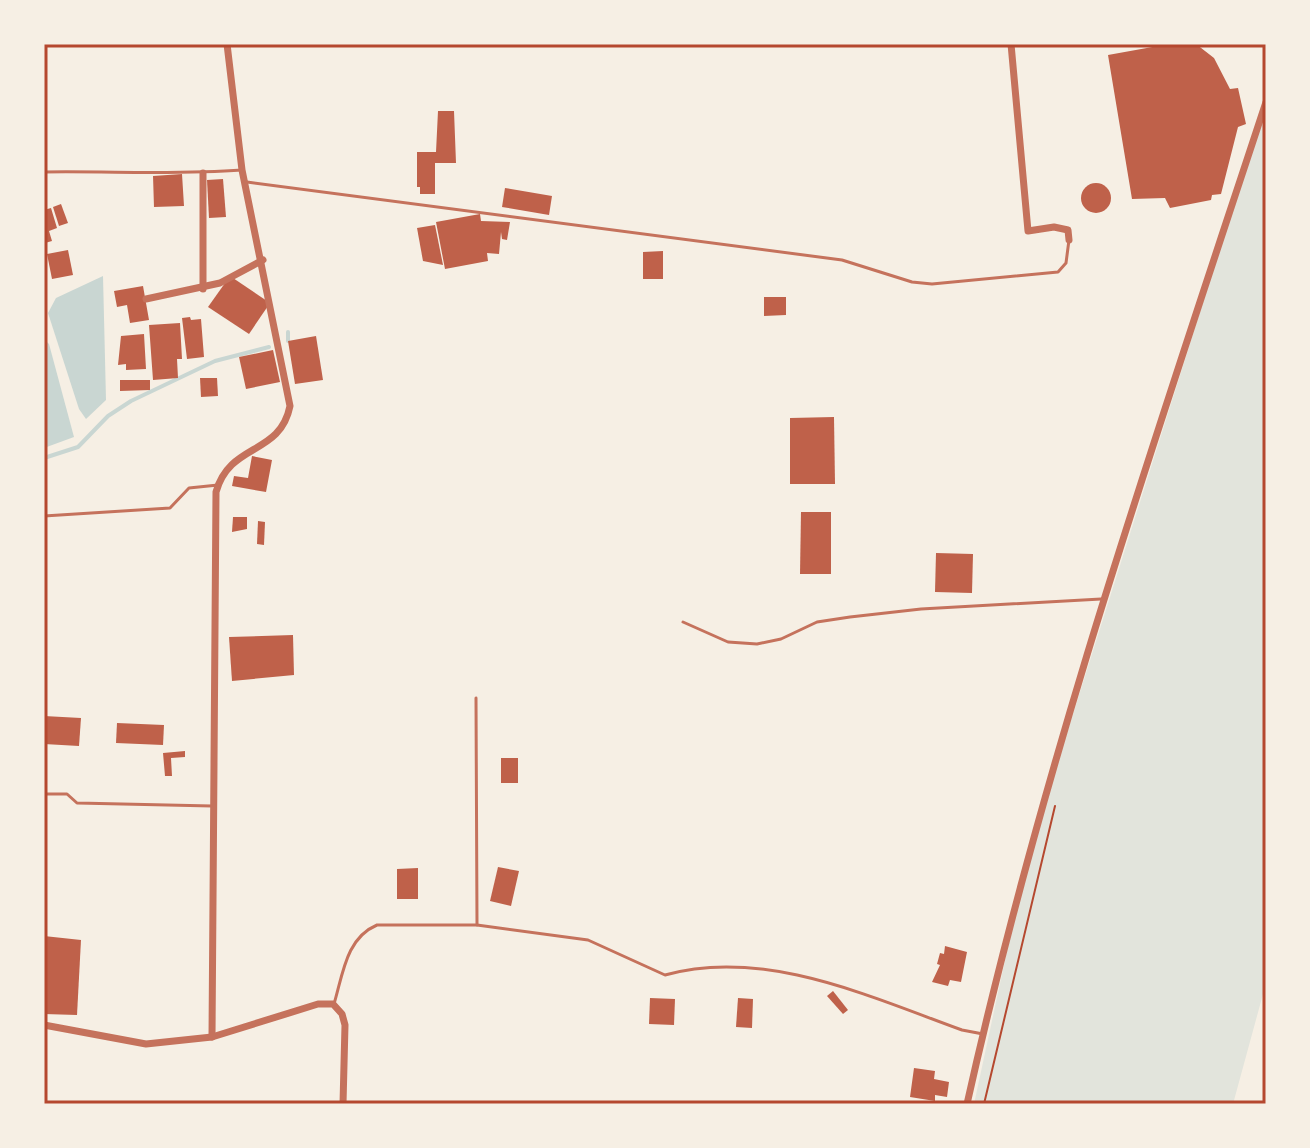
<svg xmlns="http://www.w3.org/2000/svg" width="1310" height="1148" font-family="Ubuntu,sans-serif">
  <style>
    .green { fill: #e2e4dc }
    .water { fill: #c9d6d2 }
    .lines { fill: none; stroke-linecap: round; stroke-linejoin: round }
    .stream { stroke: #c9d6d2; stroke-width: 4 }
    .building { fill: #bf614a }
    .path { stroke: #b5482f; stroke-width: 2 }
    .service { stroke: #c5725c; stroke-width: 3 }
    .minor { stroke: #c5725c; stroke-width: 7 }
    .neatline { fill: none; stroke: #b5482f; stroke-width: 3 }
  </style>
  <rect width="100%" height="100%" fill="#f6efe4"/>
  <!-- green -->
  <path class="green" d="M1266 103V983L1233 1104H974L1026 863Z"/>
  <!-- water -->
  <g class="water">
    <path d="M103 276 106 400 86 419 79 409 48 313 56 298Z"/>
    <path d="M44 339 49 344 74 437 44 448Z"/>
  </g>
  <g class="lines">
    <!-- stream -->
    <g class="stream">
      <path d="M288 341V332"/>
      <path d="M44 458 78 447 108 416 131 401 215 361 269 347"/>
    </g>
  </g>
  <!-- building -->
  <g class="building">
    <path d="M1169 44H1196L1214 58 1230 89 1238 88 1246 124 1238 127 1221 194 1212 195 1211 200 1170 208 1165 198 1132 199 1108 55Z"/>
    <path d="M438 111H454L456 163H435V194H420V187H417V152H436Z"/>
    <path d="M182 174 184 206 154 207 153 176Z"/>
    <path d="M223 179 226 217 209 218 207 180Z"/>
    <circle cx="1096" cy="198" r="15"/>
    <path d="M505 188 552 196 549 215 502 207Z"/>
    <path d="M61 204 68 223 59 226 53 207Z"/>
    <path d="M51 208 57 228 49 231 52 241 45 243 44 210Z"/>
    <path d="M480 214 481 221 510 222 507 240 502 239 501 232 499 254 487 253 488 261 445 269 436 222Z"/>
    <path d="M435 225 443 265 423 261 417 228Z"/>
    <path d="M68 250 73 275 52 279 47 254Z"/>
    <path d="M663 251V279H643V252Z"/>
    <path d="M230 276 270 303 249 334 208 307Z"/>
    <path d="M143 286 149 320 130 323 127 305 117 307 114 291Z"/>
    <path d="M764 297H786V315L764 316Z"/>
    <path d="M190 317 191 320 201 319 204 357 187 359 182 318Z"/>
    <path d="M180 323 182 359H177L178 378 153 380 149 325Z"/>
    <path d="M144 334 146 369 126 370V364L118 365 121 336Z"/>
    <path d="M316 336 323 380 295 384 288 341Z"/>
    <path d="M273 350 280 382 246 389 239 357Z"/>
    <path d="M200 378H217L218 396 201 397Z"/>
    <path d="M120 380H150V390L120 391Z"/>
    <path d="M834 417 835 484H790V418Z"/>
    <path d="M252 456 272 460 266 492 232 486 234 476 248 478Z"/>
    <path d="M801 512H831V574H800Z"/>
    <path d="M233 517H247V529L232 532Z"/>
    <path d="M258 521 265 522 264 545 257 544Z"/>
    <path d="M936 553 973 554 972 593 935 592Z"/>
    <path d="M293 635 294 675 232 681 229 637Z"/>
    <path d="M44 716 81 718 79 746 44 744Z"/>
    <path d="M117 723 164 725 163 745 116 743Z"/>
    <path d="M185 751V757L171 758 172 776H165L163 753Z"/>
    <rect x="501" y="758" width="17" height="25"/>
    <path d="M498 867 519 871 511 906 490 901Z"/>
    <path d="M418 868V899H397V869Z"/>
    <path d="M44 936 81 940 77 1015 44 1014Z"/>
    <path d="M945 946 967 952 961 982 950 980 948 986 932 982 940 965 937 964 940 953 944 954Z"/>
    <path d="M833 991 848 1010 843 1014 827 996Z"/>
    <path d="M650 998 675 999 674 1025 649 1024Z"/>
    <path d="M738 998 753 999 752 1028 736 1027Z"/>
    <path d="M914 1068 935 1071 934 1079 949 1082 947 1097 935 1095V1101L910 1097Z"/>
  </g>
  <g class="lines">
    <!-- path -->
    <path class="path" d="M984 1104 1055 806"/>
    <!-- service -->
    <g class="service">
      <path d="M44 172C110 171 177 175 242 170"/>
      <path d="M247 182 842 260 912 282 932 284 1058 272 1066 263 1069 240"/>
      <path d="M44 516 170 508 189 488 218 485"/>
      <path d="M683 622 728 642 757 644 781 639 817 622 850 617 921 609 1101 599"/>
      <path d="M476 698 477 925"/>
      <path d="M44 794H67L77 803 212 806"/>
      <path d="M334 1004C343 974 346 938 377 925H477L588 940 665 975C763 947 871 997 962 1030L983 1034"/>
    </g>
    <!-- minor -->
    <g class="minor">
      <path d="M1011 44 1028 231 1054 227 1068 230 1069 240"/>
      <path d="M203 173V289"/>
      <path d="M146 299 220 283 263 260"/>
      <path d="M44 1025 146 1044 212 1037 318 1004H333L342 1014 345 1025 343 1104"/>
      <path d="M212 1037 216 492C230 442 280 456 290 406L242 170 227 44"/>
      <path d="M967 1104C1043 763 1157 433 1266 102"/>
    </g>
  </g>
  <!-- border -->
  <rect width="1310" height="1148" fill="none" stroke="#f6efe4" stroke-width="92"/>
  <rect x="46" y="46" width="1218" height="1056" class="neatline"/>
</svg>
